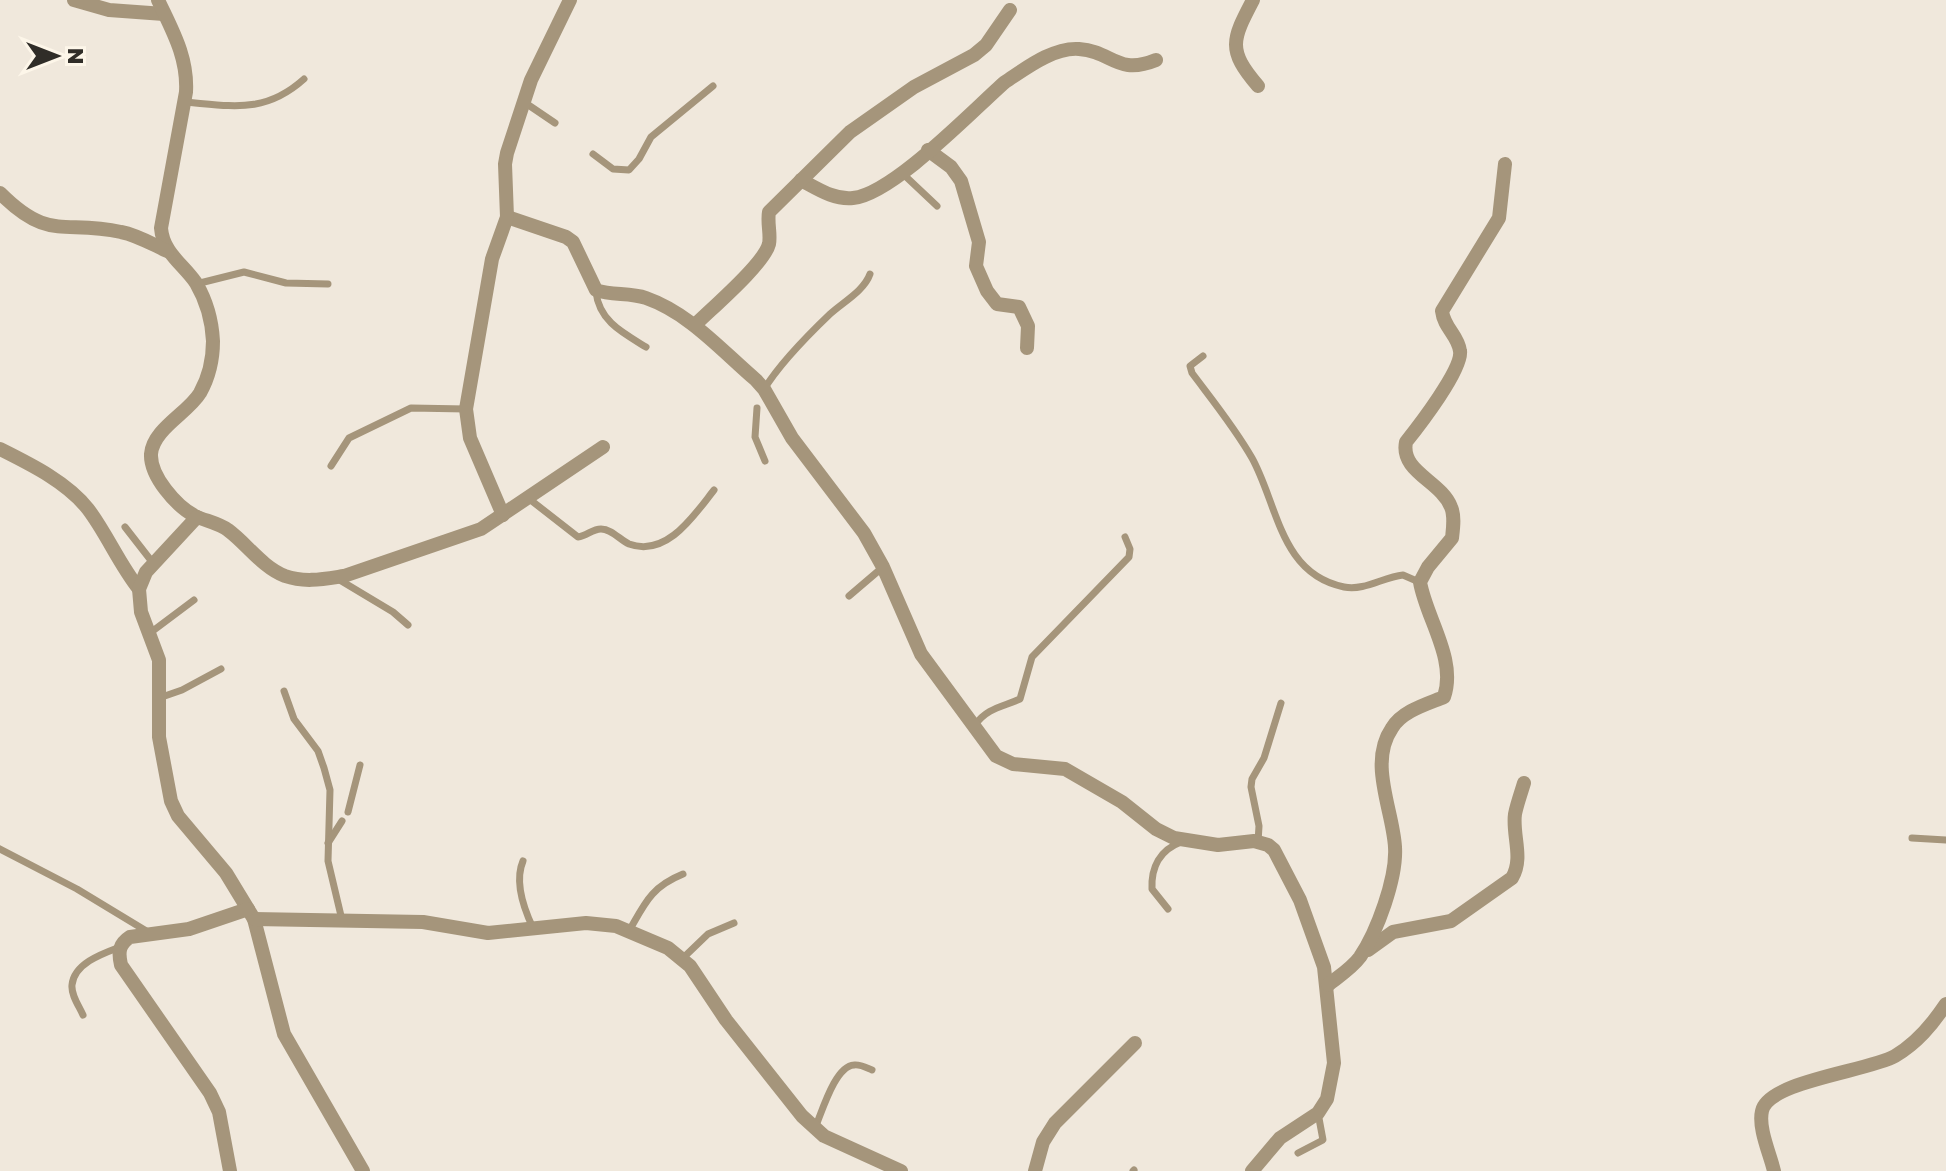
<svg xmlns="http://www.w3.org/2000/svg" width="1946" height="1171" font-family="'Golos Text',sans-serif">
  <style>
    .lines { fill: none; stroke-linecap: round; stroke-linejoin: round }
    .service { stroke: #a5957b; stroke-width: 7 }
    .minor { stroke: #a5957b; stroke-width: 14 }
  </style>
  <rect width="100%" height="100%" fill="#f0e8dc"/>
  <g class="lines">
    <!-- service -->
    <g class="service">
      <path d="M184 102C233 106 265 114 304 79"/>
      <path d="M524 102 555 123"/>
      <path d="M593 154 613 169 629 170 639 159 651 137 713 86"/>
      <path d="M902 173 937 206"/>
      <path d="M196 284 244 272 286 283 328 284"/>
      <path d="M596 292C599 321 623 333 646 347"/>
      <path d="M1203 356 1190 366 1192 373C1213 401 1235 428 1252 458 1278 505 1280 574 1344 587 1365 591 1383 577 1403 575L1419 582"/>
      <path d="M763 391C779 364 807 336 830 314 843 302 864 291 870 274"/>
      <path d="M757 408 755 437 765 461"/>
      <path d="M331 466 349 438 411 408 466 409"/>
      <path d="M528 498 578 537C587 536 592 529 601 529 612 529 620 540 629 544 667 558 695 514 714 490"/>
      <path d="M125 527 153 563"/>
      <path d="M338 579 393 612 408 625"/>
      <path d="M849 596 883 567"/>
      <path d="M150 633 194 600"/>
      <path d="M284 691 294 719 318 751 324 768 330 790 328 861 342 920"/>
      <path d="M159 698 182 690 221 669"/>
      <path d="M975 725C987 708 1002 707 1020 699L1032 657 1129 557 1130 549 1125 537"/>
      <path d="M348 812 360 765"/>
      <path d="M1912 838 1946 840"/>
      <path d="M1258 842 1259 826 1251 787 1252 779 1264 758 1281 703"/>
      <path d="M328 843 342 821"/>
      <path d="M0 849 77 889 148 932"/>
      <path d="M523 861C514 882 524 909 533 928"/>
      <path d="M1168 909 1152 889C1151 867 1160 850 1181 842"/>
      <path d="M629 931C645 903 651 887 683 874"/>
      <path d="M683 958 708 934 734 923"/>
      <path d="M83 1015C79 1006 71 995 72 985 74 963 104 953 120 947"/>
      <path d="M815 1128C822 1112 835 1066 854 1065 860 1064 867 1068 872 1070"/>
      <path d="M1298 1153 1323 1140 1318 1113"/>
      <path d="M1133 1171 1134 1170"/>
    </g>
    <!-- minor -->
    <g class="minor">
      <path d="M74 0 109 10 164 14"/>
      <path d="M158 0C172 30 188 57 186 92L161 228C163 253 183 264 196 283 206 300 212 321 213 341 213 360 209 377 200 393 188 413 153 429 151 454 150 476 176 506 195 516 206 521 218 523 228 530 247 544 262 567 285 576 305 583 324 579 344 576L481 529 603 447"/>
      <path d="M1253 0C1232 40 1227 50 1258 86"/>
      <path d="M928 150 951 167 961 181 979 242 976 266 987 291 997 304 1019 307 1028 326 1027 348"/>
      <path d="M801 180C818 189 834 200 853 198 893 194 973 110 1005 82 1025 69 1053 47 1079 49 1112 51 1117 76 1156 60"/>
      <path d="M0 193C50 243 64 219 121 232 137 235 152 244 167 251"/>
      <path d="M507 217 566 237 573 242 596 290C612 296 629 292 646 298 689 313 721 350 756 380L764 389 792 438 864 533 883 567 921 654 996 756 1013 764 1065 769 1122 802 1156 829 1174 838 1218 845 1254 841 1268 845 1274 850 1300 900 1324 967 1334 1063 1327 1099 1318 1113 1280 1138 1252 1171"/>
      <path d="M695 325C711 309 764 264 769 244 771 234 767 223 769 212L850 132 914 87 974 55 986 45 1010 10"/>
      <path d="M0 449C30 464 67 482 88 509 107 534 119 564 139 589"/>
      <path d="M503 515 470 438 466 409 492 259 507 217 505 164 507 153 531 80 570 0"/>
      <path d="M197 517 146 572 139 589 141 612 159 660V737L171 801 178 816 226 873 254 919 284 1034 363 1171"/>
      <path d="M254 919 423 922 488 933 586 923 616 926 668 948 690 966 726 1020 802 1116 824 1136 901 1171"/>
      <path d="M1368 950 1393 932 1451 921 1512 878C1524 858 1512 835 1515 814 1517 804 1521 793 1524 783"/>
      <path d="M1328 985C1338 977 1352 968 1360 957 1377 932 1397 878 1395 847 1393 810 1368 763 1392 728 1402 711 1427 704 1444 697 1457 659 1426 618 1420 582L1428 567 1452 538C1453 529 1455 516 1451 507 1441 481 1400 472 1406 442 1418 427 1463 369 1460 351 1458 335 1444 328 1442 311L1499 218 1505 164"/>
      <path d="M230 1171 219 1112 210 1093 121 965C118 952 119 944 130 937L189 929 248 909"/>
      <path d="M1035 1171 1043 1142 1055 1123 1135 1043"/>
      <path d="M1774 1171C1770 1154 1758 1128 1762 1111 1768 1081 1869 1071 1895 1056 1917 1043 1932 1025 1946 1004"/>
    </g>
  </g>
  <!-- north arrow -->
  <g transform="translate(56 56) rotate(90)" stroke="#fdf6e9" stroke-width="6" paint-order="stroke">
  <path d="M0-6L14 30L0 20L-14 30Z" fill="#302d28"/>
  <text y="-12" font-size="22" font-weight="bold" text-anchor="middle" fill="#302d28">N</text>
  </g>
</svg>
